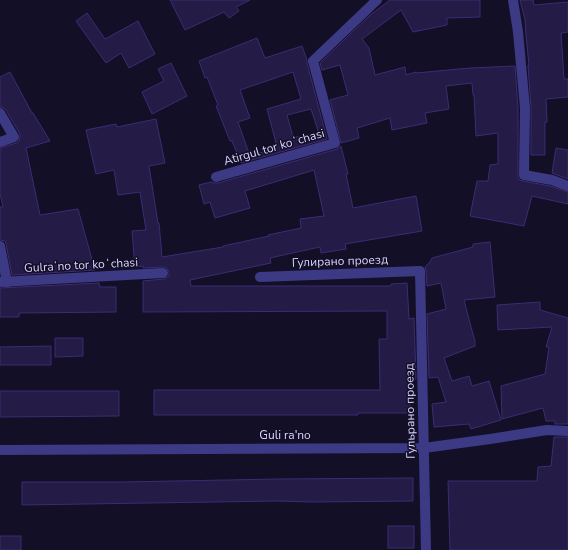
<svg xmlns="http://www.w3.org/2000/svg" width="568" height="550" font-family="'Nunito Sans',sans-serif">
  <style>
    .building { fill: #241b47; stroke: #3b2d73; fill-rule: evenodd }
    .lines { fill: none; stroke-linecap: round; stroke-linejoin: round }
    .minor { stroke: #3d3a85; stroke-width: 10 }
    .labels { text-anchor: middle; dominant-baseline: central; stroke-width: 3; stroke-linejoin: round; paint-order: stroke }
    .street-label { font-size: 12px; fill: #d9d4ff; stroke: #130f26 }
  </style>
  <rect width="100%" height="100%" fill="#130f26"/>
  <!-- building -->
  <g class="building">
    <path d="M170 0H250L236 7 239 11 229 18 224 12 185 30Z"/>
    <path d="M390 0H480V17L447 18V25L413 32 401 10 362 39 369 48 375 75 405 67 406 75 416 72V73L470 68 515 66 518 108V178L520 180 523 181 550 186 568 192V204L532 196 524 226 470 216 477 181H488L490 165 498 164V133L476 136 474 95H473L472 83 446 86 449 109 425 113 427 123 392 130 390 118 357 128 359 138 341 143 330 100 348 95 340 65 322 70 320 63 369 16Z"/>
    <path d="M520 0H533L534 5 568 2V32L561 33 564 79H568V97L546 99 547 122H545V155H531V107L528 65H529L526 35 525 20Z"/>
    <path d="M87 13 105 39 138 21 155 54 129 68 121 53 106 63 76 21Z"/>
    <path d="M257 38 265 58 302 46 307 60V63L327 139 241 163 232 141H230L216 106 218 105 207 77 205 78 199 61ZM293 72 301 99 267 109 276 143H275L276 148 250 156 238 122 250 118 240 90ZM311 109 320 137H293L287 115Z"/>
    <path d="M171 63 187 96 152 114 142 92 164 81 158 69Z"/>
    <path d="M10 72 32 113H33L50 141 26 148 40 215 78 209 95 270 12 275 6 244 5 241 0 240V207H3L0 194V148L16 143 19 141 20 138V134L6 110 4 108 0 107V77Z"/>
    <path d="M156 119 165 163 149 166 158 223H159L162 257 223 247V246L269 236 268 235 301 228 300 219 324 216 314 170 245 191 250 208 215 218 210 202 204 204 199 185 211 182 214 183H218L337 149 341 146 348 174H346L353 208 416 196 422 231 345 244 346 249 321 253 320 247 270 258 271 263 190 280 191 286H391V284L407 283 409 319 414 318 416 379 410 380V413H358V415H154V390H380L379 339H387V311L143 312V281L164 279 169 276V272L166 267H163L143 268V266L135 267 132 231 146 230 140 192 118 195 114 170 96 174 86 130 116 124 117 127Z"/>
    <path d="M556 148 568 150V179L552 173Z"/>
    <path d="M490 242 495 297 464 300 471 327 475 341V346L444 358 452 381 469 376 472 386 489 381 501 420 471 429 469 424 434 427 432 404 446 402 438 377 429 378 427 314 446 309 441 283 427 286 426 271 425 267 430 262 432 258 473 247V244Z"/>
    <path d="M99 283 100 287H116V312L19 313V317H0V288Z"/>
    <path d="M540 302V310L568 318V424H555V421H546L543 408 502 419 501 386 545 374 549 347H546L552 327 498 330 497 305Z"/>
    <path d="M55 338H83V356L55 357Z"/>
    <path d="M51 346V365H0V347Z"/>
    <path d="M0 391H119V416L0 417Z"/>
    <path d="M554 437H568V550H450L448 481H537L538 467 551 466Z"/>
    <path d="M413 478V501L312 502 278 501 22 505V482H123L278 479Z"/>
    <rect x="388" y="526" width="26" height="22"/>
    <rect x="0" y="536" width="21" height="14"/>
  </g>
  <g class="lines">
    <!-- minor -->
    <g class="minor">
      <path d="M513 0 518 32 525 108 524 175 552 180 568 186"/>
      <path d="M0 113 14 137 0 142"/>
      <path d="M216 177 335 143 313 61 377 0"/>
      <path d="M0 246 7 282"/>
      <path d="M260 277 420 271 426 550"/>
      <path d="M0 282 163 273"/>
      <path d="M0 450 424 448 490 439 547 430 568 431"/>
    </g>
  </g>
  <g class="labels">
    <!-- street labels -->
    <g class="street-label">
      <text transform="translate(274 147) rotate(-16)">Atirgul tor koʻchasi</text>
      <text transform="translate(340 261) rotate(-2)">Гулирано проезд</text>
      <text transform="translate(81 265) rotate(-3)">Gulraʼno tor koʻchasi</text>
      <text transform="translate(410 411) rotate(-91)">Гульрано проезд</text>
      <text x="285" y="435">Guli ra'no</text>
    </g>
  </g>
</svg>
